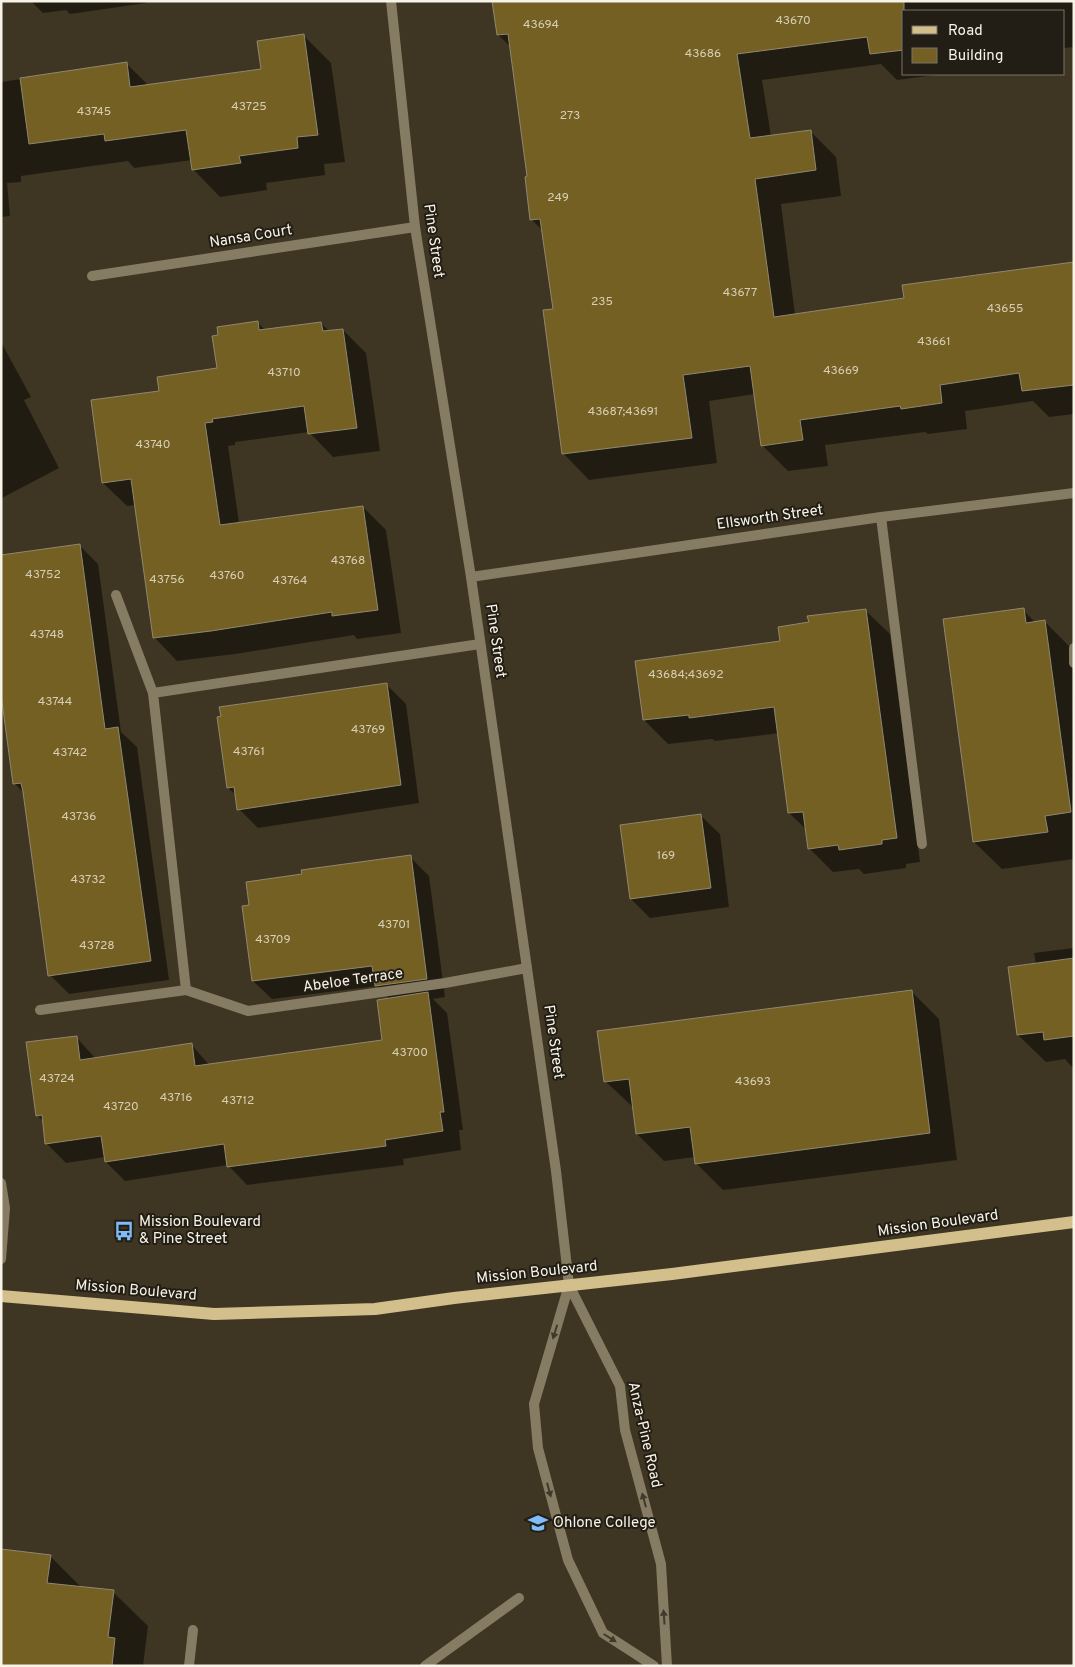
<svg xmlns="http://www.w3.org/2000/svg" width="1075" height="1667" font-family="Overpass,sans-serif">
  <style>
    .shadow { fill: #0007 }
    .building { fill: #756024; stroke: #8f8770 }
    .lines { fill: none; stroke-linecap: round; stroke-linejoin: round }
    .service { stroke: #857c63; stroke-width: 10 }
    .minor { stroke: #857c63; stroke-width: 10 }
    .primary { stroke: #d2bf8c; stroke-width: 12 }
    .oneway { fill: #403a2c }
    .labels { text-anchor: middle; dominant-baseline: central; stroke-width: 4; stroke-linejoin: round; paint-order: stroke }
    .number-label { font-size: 12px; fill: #d6ceb6 }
    .street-label { font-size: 15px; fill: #f7f3e6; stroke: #221e15 }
    .poi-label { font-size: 15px; fill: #f7f3e6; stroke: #221e15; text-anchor: start }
  </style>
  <rect width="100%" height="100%" fill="#3e3622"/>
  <!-- shadow -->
  <g class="shadow">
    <path d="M31 1H146V3L70 14 66 10 43 13Z"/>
    <path d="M493 1H1074V47L1064 48V11H904V74H944L897 80 881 64 762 80 771 136 810 131 836 157 841 196 781 204 795 315 906 299 1074 264V414L1049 417 1033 401 965 411 967 429 928 434 925 432 825 445 828 466 788 471 762 445 755 394 709 401 717 463 589 480 564 454 554 310 543 231 531 219 528 177 511 47 498 35Z"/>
    <path d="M304 36 331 63 345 162 324 164 325 175 266 183 267 190 220 197 193 169 192 160 134 168 128 161 21 176V182L7 183 10 216 1 217V82L127 64 149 86 263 70Z"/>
    <path d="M258 323 265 330 321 323 330 332 343 330 366 353 380 451 333 457 309 432 235 442V445L228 446 239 523 363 507 386 530 401 633 357 639 354 635 235 654 177 661 154 637 136 505 127 506 103 483 160 392 218 369Z"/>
    <path d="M1 342 31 397 24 400 59 468 2 498Z"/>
    <path d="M79 545 98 564 121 732 137 747 169 980 69 994 50 975 25 794 14 783Z"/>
    <path d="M865 610 890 634 920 862 906 864V868L864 874 859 869 833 872 809 848 807 830 789 813 779 733 715 741 712 739 668 744 644 720 782 642 810 624Z"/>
    <path d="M1023 610 1036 623 1045 622 1072 649 1074 859 1002 869 974 842Z"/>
    <path d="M387 685 406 704 419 803 258 828 239 809 237 796 228 788 222 717Z"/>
    <path d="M701 816 720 834 729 907 650 918 631 899Z"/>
    <path d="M410 857 429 876 445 997 433 999 447 1013 463 1130H459L461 1150 403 1159 404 1165 247 1185 228 1165 125 1181 106 1162 105 1157 66 1163 47 1144 44 1122 38 1116 76 1037 96 1059 191 1044 210 1066 384 1041 390 999 377 986 272 999 253 981Z"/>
    <path d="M1074 948V1067H1072L1065 1059 1046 1062 1018 1035 1010 968 1036 964 1034 953Z"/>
    <path d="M911 991 939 1019 957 1160 723 1190 696 1163 695 1157 664 1161 637 1134 634 1108 605 1081Z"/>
    <path d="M50 1556 82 1588 113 1592 148 1626 143 1666H1Z"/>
  </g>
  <!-- building -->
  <g class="building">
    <path d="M492 1H904V50L870 54 867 37 737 54 750 138 811 130 816 170 755 179 774 317 904 298 902 285 1074 262V385L1022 391 1019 373 940 385 942 403 901 409 900 406 800 420 803 440 761 446 750 366 683 375 692 438 562 454 543 310 553 309 540 219 530 220 525 177 527 176 508 34 497 35Z"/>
    <path d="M304 34 318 135 297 137 298 148 239 156 241 163 192 170 186 130 105 141 104 134 29 144 20 78 127 62 130 87 261 69 257 41Z"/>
    <path d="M258 321 259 330 321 322 323 331 343 329 357 428 308 434 304 406 212 419 213 422 205 423 220 525 363 506 378 610 332 616V612L211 631 153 638 131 479 102 483 91 400 159 391 157 377 217 368 212 336 218 335 217 327Z"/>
    <path d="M80 544 105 729 118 727 151 961 48 976 23 792 21 783 13 784 1 694V555Z"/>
    <path d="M1024 608 1026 623 1045 620 1071 812 1045 816 1048 832 973 842 943 619Z"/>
    <path d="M866 609 897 838 882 840V844L839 850 838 845 808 849 803 812 788 813 774 707 689 718V715L643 720 635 661 780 641 778 627 809 622 807 616Z"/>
    <path d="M387 683 401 785 237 810 234 787 227 788 217 717 221 716 219 707Z"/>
    <path d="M701 814 711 888 630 899 620 825Z"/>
    <path d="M411 855 427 979 375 986 372 966 252 981 242 906 249 905 246 882 302 874 301 870Z"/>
    <path d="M1074 958V1036L1044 1040 1043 1032 1017 1035 1008 967Z"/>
    <path d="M912 990 930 1133 695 1164 690 1127 636 1134 629 1079 604 1082 597 1031Z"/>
    <path d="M428 992 444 1112H440L443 1131 385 1140 386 1146 227 1167 224 1144 105 1162 101 1136 45 1144 42 1115 36 1116 26 1042 77 1036 80 1060 192 1043 195 1066 382 1040 377 1000Z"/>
    <path d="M1 1549 51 1555 47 1583 114 1590 108 1637 115 1638 112 1666H1Z"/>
  </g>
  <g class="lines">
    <!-- service -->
    <g class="service">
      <path d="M881 517 922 844"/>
      <path d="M189 1666 193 1630"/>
      <path d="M425 1666 519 1598"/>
    </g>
    <!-- minor -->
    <g class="minor">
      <path d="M391 1 415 227 471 577 556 1171 569 1285 620 1386 625 1430 661 1564 667 1666"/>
      <path d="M92 276 415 227"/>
      <path d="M471 577 881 517 1074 493"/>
      <path d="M116 595 153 693 186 990"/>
      <path d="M1074 648V663"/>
      <path d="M153 693 480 644"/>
      <path d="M40 1010 186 990 248 1011 445 983 527 968"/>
      <path d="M1 1183 5 1208 1 1259"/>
      <path d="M569 1285 534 1404 538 1448 568 1560 603 1633 654 1666"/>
    </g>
    <!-- primary -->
    <path class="primary" d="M1 1296 214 1314 375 1309 454 1298 672 1274 1074 1222"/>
  </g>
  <!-- one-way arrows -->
  <defs><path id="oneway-solid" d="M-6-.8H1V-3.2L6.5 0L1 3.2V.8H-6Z" transform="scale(1.25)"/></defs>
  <g class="oneway">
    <use href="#oneway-solid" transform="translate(555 1332) rotate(107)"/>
    <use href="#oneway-solid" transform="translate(549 1490) rotate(75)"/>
    <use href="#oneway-solid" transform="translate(644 1500) rotate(-105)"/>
    <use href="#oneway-solid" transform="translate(664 1617) rotate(-94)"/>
    <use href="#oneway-solid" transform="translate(610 1638) rotate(32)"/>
  </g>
  <!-- icons -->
  <defs>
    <symbol id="bus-bare" viewBox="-9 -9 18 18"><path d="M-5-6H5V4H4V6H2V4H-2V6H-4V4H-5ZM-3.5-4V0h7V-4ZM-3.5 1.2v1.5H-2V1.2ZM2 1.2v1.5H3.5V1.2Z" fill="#7ebdf9" stroke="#221e15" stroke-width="2.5" paint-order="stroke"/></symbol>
    <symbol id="university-bare" viewBox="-9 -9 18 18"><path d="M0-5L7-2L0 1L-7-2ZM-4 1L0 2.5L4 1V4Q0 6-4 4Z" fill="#7ebdf9" stroke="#221e15" stroke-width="2.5" paint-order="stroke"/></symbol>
  </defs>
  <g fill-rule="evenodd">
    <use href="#bus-bare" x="110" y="1217" width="28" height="28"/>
    <use href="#university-bare" x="524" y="1509" width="28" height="28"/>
  </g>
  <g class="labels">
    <!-- number labels -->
    <g class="number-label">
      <text x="793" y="21">43670</text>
      <text x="541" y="25">43694</text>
      <text x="703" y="54">43686</text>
      <text x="249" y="107">43725</text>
      <text x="94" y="112">43745</text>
      <text x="570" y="116">273</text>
      <text x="558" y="198">249</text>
      <text x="740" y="293">43677</text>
      <text x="602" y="302">235</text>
      <text x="1005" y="309">43655</text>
      <text x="934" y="342">43661</text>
      <text x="841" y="371">43669</text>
      <text x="284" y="373">43710</text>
      <text x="623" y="412">43687;43691</text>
      <text x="153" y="445">43740</text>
      <text x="348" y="561">43768</text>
      <text x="43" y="575">43752</text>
      <text x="227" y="576">43760</text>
      <text x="167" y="580">43756</text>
      <text x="290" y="581">43764</text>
      <text x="47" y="635">43748</text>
      <text x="686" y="675">43684;43692</text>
      <text x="55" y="702">43744</text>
      <text x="368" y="730">43769</text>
      <text x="249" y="752">43761</text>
      <text x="70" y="753">43742</text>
      <text x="79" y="817">43736</text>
      <text x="666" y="856">169</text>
      <text x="88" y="880">43732</text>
      <text x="394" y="925">43701</text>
      <text x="273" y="940">43709</text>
      <text x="97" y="946">43728</text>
      <text x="410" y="1053">43700</text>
      <text x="57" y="1079">43724</text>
      <text x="753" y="1082">43693</text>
      <text x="176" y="1098">43716</text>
      <text x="238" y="1101">43712</text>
      <text x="121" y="1107">43720</text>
    </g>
    <!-- street labels -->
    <g class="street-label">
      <text transform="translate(251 237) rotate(-9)">Nansa Court</text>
      <text transform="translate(433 241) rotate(82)">Pine Street</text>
      <text transform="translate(770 518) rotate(-8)">Ellsworth Street</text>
      <text transform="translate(495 641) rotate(82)">Pine Street</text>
      <text transform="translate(353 981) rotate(-8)">Abeloe Terrace</text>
      <text transform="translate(553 1042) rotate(82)">Pine Street</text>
      <text transform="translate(938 1224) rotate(-8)">Mission Boulevard</text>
      <text transform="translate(537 1273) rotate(-6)">Mission Boulevard</text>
      <text transform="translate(136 1291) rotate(5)">Mission Boulevard</text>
      <text transform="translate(644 1435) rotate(77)">Anza-Pine Road</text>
    </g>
    <!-- poi labels -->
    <g class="poi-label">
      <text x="139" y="1222">Mission Boulevard<tspan x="139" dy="17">&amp; Pine Street</tspan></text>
      <text x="553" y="1523">Ohlone College</text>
    </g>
  </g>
  <!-- border -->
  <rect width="1075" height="1667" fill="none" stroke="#f7f3e6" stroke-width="5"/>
  <!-- legend -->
  <rect x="902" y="10" width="162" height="65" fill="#221e15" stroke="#777369"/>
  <rect x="912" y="26" width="25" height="8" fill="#d2bf8c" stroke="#777369"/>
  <text x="948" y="35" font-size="15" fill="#f7f3e6">Road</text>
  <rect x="912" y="48" width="25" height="15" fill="#756024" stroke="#777369"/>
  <text x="948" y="60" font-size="15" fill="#f7f3e6">Building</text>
</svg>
